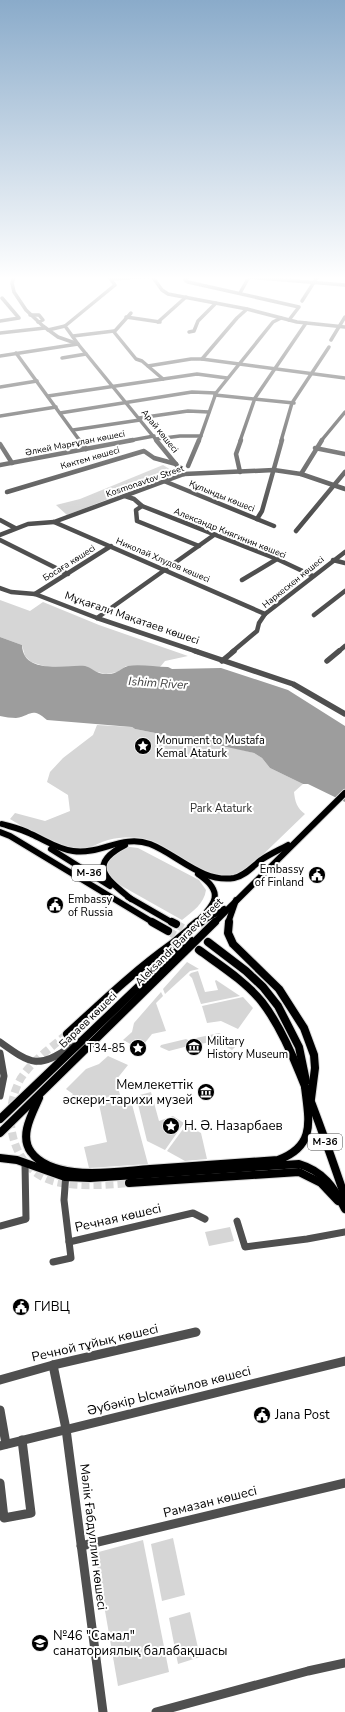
<svg xmlns="http://www.w3.org/2000/svg" width="345" height="1712" font-family="'Nunito Sans',sans-serif">
<style>
.green{fill:#d6d6d6}
.water{fill:#9d9d9d}
.lines{fill:none;stroke-linecap:round;stroke-linejoin:round}
.major-tunnel{stroke:#d9d9d9;stroke-width:8;stroke-dasharray:8 4;stroke-linecap:butt}
.major-far1-casing{stroke:#dbdbdb;stroke-width:8}
.major-casing{stroke:#dbdbdb;stroke-width:10}
.minor-far4{stroke:#4f4f4f;stroke-width:3.5}
.minor-far3{stroke:#4f4f4f;stroke-width:4.5}
.minor-far2{stroke:#4f4f4f;stroke-width:5.5}
.minor-far1{stroke:#4f4f4f;stroke-width:7}
.minor{stroke:#4f4f4f;stroke-width:9}
.major-far1{stroke:#000;stroke-width:6}
.major{stroke:#000;stroke-width:8}
.labels{text-anchor:middle;dominant-baseline:central;stroke-width:4;stroke-linejoin:round;paint-order:stroke}
.far-street-label{font-size:9px;fill:#000;stroke:#fff}
.shield{fill:#fff;stroke:#4c4c4c;stroke-width:1}
.shield-label{font-size:10px;font-weight:bold;fill:#000}
.street-label{font-size:11px;fill:#000;stroke:#fff}
.poi-label{font-size:11px;fill:#000;stroke:#fff;text-anchor:start}
.park-label{font-size:11px;fill:#2d2d2d;stroke:#fff}
.water-label{font-size:12px;font-style:italic;fill:#3e3e3e;stroke:#fff}
.near-poi-label{font-size:13px;fill:#000;stroke:#fff;text-anchor:start}
.near-street-label{font-size:13px;fill:#000;stroke:#fff}
</style>
<rect width="100%" height="100%" fill="#fff"/>
<!-- green -->
<g class="green">
<polygon points="163,465 176,473 67,515 56,505 80,499"/>
<polygon points="0,600 30,611 43,602 99,625 188,656 165,661 160,667 126,666 118,672 106,674 93,671 87,666 47,667 31,662 25,656 22,645 0,637"/>
<path d="M97 725 132 727 135 729 201 742 207 741 254 753 262 758 270 768 303 784 294 792C295 802 297 808 305 814L248 869C244 871 241 874 237 875 210 885 175 848 149 840 136 836 121 837 108 840 101 842 94 846 88 848 60 854 32 832 10 819L15 813 45 821 70 811 68 795 47 782 50 772 63 758 93 735Z"/>
<path d="M130 847 138 848 199 880 206 890C204 904 193 911 182 920L111 880 106 875 104 858 122 848Z"/>
<polygon points="187,962 199,969 190,971 165,994 163,989"/>
<polygon points="198,971 205,992 218,990 215,981 216,980 240,996 201,1004 192,978 189,975 191,973"/>
<polygon points="161,992 163,996 156,1003 166,1031 152,1034 140,1049 123,1040 132,1032 134,1023"/>
<polygon points="243,997 253,1008 238,1029 221,1021 207,1023 202,1006"/>
<polygon points="219,1033 233,1041 236,1046 232,1050 216,1041 195,1045 196,1038"/>
<polygon points="186,1039 192,1042 192,1045 169,1051 160,1047 161,1045"/>
<polygon points="108,1056 128,1065 116,1080 120,1095 78,1103 74,1102 70,1097 73,1094 66,1089 86,1069 99,1064"/>
<polygon points="151,1092 159,1121 173,1116 184,1123 165,1150 147,1141 136,1096"/>
<polygon points="130,1097 148,1164 89,1168 84,1147 107,1142 99,1104"/>
<polygon points="186,1125 201,1133 207,1159 185,1161 167,1151"/>
<polygon points="230,1227 234,1241 209,1246 205,1232"/>
<polygon points="173,1538 185,1595 162,1601 151,1544"/>
<polygon points="143,1540 169,1672 118,1686 95,1553"/>
<polygon points="190,1612 200,1657 178,1664 169,1618"/>
</g>
<!-- water -->
<path class="water" d="M0 637 22 645C23 676 68 664 85 666 92 667 96 675 108 674 118 674 122 667 128 666 140 664 155 667 168 667L172 669 221 668 288 690 345 726V802L308 784H303L270 768 262 758 254 753 209 743 207 741 201 742 135 729 132 727 47 720C31 706 31 716 16 718 11 718 5 717 0 716Z"/>
<g class="lines">
<!-- major-tunnel -->
<g class="major-tunnel">
<polyline points="176,924 203,939"/>
<polyline points="168,931 183,940"/>
<path d="M67 1034C51 1048 33 1060 21 1078 0 1115 11 1171 56 1182 80 1187 105 1185 129 1183"/>
</g>
<!-- major-far1 casing -->
<g class="major-far1-casing">
<g id="major-far1">
<path d="M2 824C12 827 22 829 31 834 45 840 57 849 73 851 101 855 122 834 150 844 178 855 202 883 234 878 245 876 253 866 261 860 270 854 279 850 288 845"/>
<polyline points="0,832 10,836 154,923"/>
<path d="M125 845C86 865 107 879 131 899"/>
<polyline points="51,849 110,886"/>
<polyline points="128,897 173,923"/>
<path d="M196 923C216 904 225 892 198 874"/>
<polyline points="199,923 224,909"/>
<polyline points="214,923 345,793"/>
<polyline points="228,923 236,900"/>
</g>
</g>
<!-- major casing -->
<g class="major-casing">
<g id="major">
<polyline points="152,922 168,931"/>
<polyline points="172,922 176,924"/>
<polyline points="229,922 228,933 233,944 279,989 304,1028 314,1055 315,1068 311,1099"/>
<polyline points="191,927 197,922"/>
<polyline points="208,942 246,971 263,987 278,1006 299,1047 306,1081"/>
<path d="M199 950C221 966 245 981 262 1002 279 1024 290 1049 300 1074 317 1115 331 1156 345 1197"/>
<path d="M67 1034C101 1003 134 971 172 944 182 936 190 928 201 922"/>
<path d="M39 1098C32 1114 19 1136 31 1152 41 1166 59 1170 74 1172 99 1175 125 1171 150 1169 193 1166 235 1163 278 1160 316 1146 309 1121 305 1087"/>
<polyline points="0,1119 157,969 190,940"/>
<polyline points="0,1133 215,922"/>
<path d="M0 1158 17 1160 65 1177 90 1178 299 1164C323 1171 334 1187 345 1209"/>
<polyline points="129,1183 299,1172 321,1183 338,1201"/>
</g>
</g>
<!-- minor-far4 -->
<g class="minor-far4">
<polyline points="15,276 12,283 14,292 26,310 43,326 58,337 78,344 157,441"/>
<polyline points="152,276 162,290 168,294 247,309 297,322 345,327"/>
<polyline points="177,276 188,276"/>
<polyline points="188,276 185,280 188,282 299,307 289,320"/>
<polyline points="111,279 155,276"/>
<polyline points="240,293 249,277 345,285"/>
<polyline points="302,301 318,276"/>
<polyline points="131,313 114,332 136,359 142,361 163,379"/>
<polyline points="30,315 39,315 43,320 38,322"/>
<polyline points="126,317 160,322"/>
<polyline points="0,321 19,318 2,298"/>
<polyline points="158,322 186,297"/>
<polyline points="48,330 65,326"/>
<polyline points="189,332 194,331 198,321 216,303"/>
<polyline points="0,333 45,328"/>
<polyline points="73,336 114,331"/>
<polyline points="331,340 345,317"/>
<polyline points="16,353 80,441"/>
<polyline points="0,356 78,344 65,326 115,285 108,276"/>
<polyline points="62,358 86,354"/>
<polyline points="202,359 237,318 247,309"/>
<polyline points="148,366 191,359 202,359 345,378"/>
<polyline points="0,387 37,381"/>
<polyline points="215,395 294,403"/>
<polyline points="48,396 197,374 227,378"/>
<polyline points="60,413 192,392 216,393"/>
<polyline points="0,416 56,407"/>
<polyline points="139,418 188,411 209,412"/>
<polyline points="73,430 140,420"/>
<polyline points="156,439 180,436 201,436"/>
<polyline points="127,441 154,436"/>
<polyline points="199,441 216,393 273,322 281,318"/>
<polyline points="240,441 255,398 306,323"/>
<polyline points="281,441 292,403 329,347"/>
<polyline points="321,441 345,412"/>
</g>
<!-- minor-far3 -->
<g class="minor-far3">
<polyline points="79,440 86,449"/>
<polyline points="156,440 184,474"/>
<polyline points="0,444 12,463"/>
<polyline points="315,448 345,454"/>
<polyline points="0,465 133,440"/>
<polyline points="188,466 199,440"/>
<polyline points="240,472 236,454 241,440"/>
<polyline points="301,474 322,440"/>
<polyline points="164,481 274,526"/>
<polyline points="7,492 144,451 154,458 176,464"/>
<polyline points="125,496 134,499 142,506 277,559 313,576"/>
<polyline points="142,506 136,510 137,521 199,546"/>
<polyline points="257,519 262,511 282,440"/>
<polyline points="0,520 15,528"/>
<polyline points="54,522 265,614"/>
<polyline points="296,531 345,472"/>
<polyline points="0,535 28,524 54,522 184,474 274,470 301,474 345,489"/>
<polyline points="0,540 68,574"/>
<polyline points="333,560 345,563"/>
<polyline points="242,580 277,559"/>
<polyline points="0,588 11,592 35,594 97,618 198,652"/>
<polyline points="35,594 111,546"/>
<polyline points="314,615 345,591"/>
<polyline points="97,618 214,535"/>
<polyline points="232,652 257,631 259,623 265,614 345,552"/>
<polyline points="338,652 345,646"/>
</g>
<!-- minor-far2 -->
<g class="minor-far2">
<polyline points="195,651 293,684 345,714"/>
<polyline points="222,661 234,651"/>
<polyline points="327,661 339,651"/>
</g>
<!-- minor-far1 -->
<g class="minor-far1">
<path d="M0 1042C32 1065 38 1069 72 1046"/>
<polyline points="0,1053 4,1076 0,1096"/>
<polyline points="237,1221 245,1247 307,1239 345,1232"/>
<polyline points="0,1226 26,1219 25,1164"/>
<polyline points="69,1242 193,1213 205,1219"/>
<polyline points="53,1262 71,1258 64,1200 66,1173"/>
</g>
<!-- minor -->
<g class="minor">
<polyline points="53,1365 66,1429 103,1712"/>
<polyline points="0,1380 53,1365 196,1332"/>
<polyline points="0,1410 6,1444"/>
<polyline points="0,1446 345,1361"/>
<polyline points="0,1483 4,1518 31,1513 22,1440"/>
<polyline points="81,1546 345,1483"/>
<polyline points="156,1712 308,1671 345,1663"/>
</g>
<!-- major-far1 -->
<use href="#major-far1" class="major-far1"/>
<!-- major -->
<use href="#major" class="major"/>
</g>
<!-- sky -->
<linearGradient id="sky" x2="0" y2="1"><stop stop-color="#8aabca"/><stop offset="0.54" stop-color="#fff"/><stop offset="1" stop-color="#fff" stop-opacity="0"/></linearGradient>
<rect width="345" height="515" fill="url(#sky)"/>
<!-- icons -->
<defs>
<g id="sight-disc" transform="scale(0.9)"><circle r="9.5" fill="#000" stroke="#fff"/><path d="M0-6L1.8-2.2L6-1.7L2.9 1.2L3.7 5.4L0 3.3L-3.7 5.4L-2.9 1.2L-6-1.7L-1.8-2.2Z" fill="#fff"/></g>
<g id="civic-disc" transform="scale(0.9)"><circle r="9.5" fill="#000" stroke="#fff"/><path d="M-.6-6.5H3V-4.5H.6V-3L4-1V1h2V6H-6V1h2V-1L-.6-3ZM-1.2 2.5V6h2.4V2.5Z" fill="#fff"/></g>
<g id="museum-disc" transform="scale(0.9)"><circle r="9.5" fill="#000" stroke="#fff"/><path d="M0-6L6-3V-2H-6V-3ZM-5-1h2V3h-2ZM-1-1h2V3h-2ZM3-1h2V3H3ZM-6 4H6V6H-6Z" fill="#fff"/></g>
<g id="school-disc" transform="scale(0.9)"><circle r="9.5" fill="#000" stroke="#fff"/><path d="M0-5L7-2L0 1L-7-2ZM-4 1L0 2.5L4 1V4Q0 6-4 4Z" fill="#fff"/></g>
</defs>
<g fill-rule="evenodd">
<use href="#sight-disc" x="143" y="746"/>
<use href="#civic-disc" x="317" y="875"/>
<use href="#civic-disc" x="55" y="905"/>
<use href="#museum-disc" x="194" y="1047"/>
<use href="#sight-disc" x="138" y="1048"/>
<use href="#museum-disc" x="206" y="1092"/>
<use href="#sight-disc" x="171" y="1126"/>
<use href="#civic-disc" x="21" y="1307"/>
<use href="#civic-disc" x="262" y="1415"/>
<use href="#school-disc" x="40" y="1643"/>
</g>
<g class="labels">
<!-- far-street labels -->
<g class="far-street-label">
<text transform="translate(160 431) rotate(51)">Арай көшесі</text>
<text transform="translate(75 443) rotate(-11)">Әлкей Марғұлан көшесі</text>
<text transform="translate(90 458) rotate(-16)">Көктем көшесі</text>
<text transform="translate(145 481) rotate(-19)">Kosmonavtov Street</text>
<text transform="translate(222 496) rotate(22)">Құлынды көшесі</text>
<text transform="translate(230 533) rotate(22)">Александр Княгинин көшесі</text>
<text transform="translate(163 560) rotate(23)">Николай Хлудов көшесі</text>
<text transform="translate(69 563) rotate(-32)">Босаға көшесі</text>
<text transform="translate(293 582) rotate(-39)">Наркескен көшесі</text>
</g>
<!-- shield labels -->
<g class="shield">
<rect x="72" y="865" width="34" height="16" rx="3"/>
<rect x="308" y="1134" width="34" height="16" rx="3"/>
</g>
<g class="shield-label">
<text x="89" y="873">M-36</text>
<text x="325" y="1142">M-36</text>
</g>
<!-- street labels -->
<g class="street-label">
<text transform="translate(132 618) rotate(19)">Мұқағали Мақатаев көшесі</text>
<text transform="translate(179 942) rotate(-45)">Aleksandr Baraev street</text>
<text transform="translate(88 1020) rotate(-44)">Бараев көшесі</text>
</g>
<!-- poi labels -->
<g class="poi-label">
<text x="156" y="740">Monument to Mustafa<tspan x="156" dy="13">Kemal Ataturk</tspan></text>
<text x="304" y="869" text-anchor="end">Embassy<tspan x="304" dy="13">of Finland</tspan></text>
<text x="68" y="899">Embassy<tspan x="68" dy="13">of Russia</tspan></text>
<text x="207" y="1041">Military<tspan x="207" dy="13">History Museum</tspan></text>
<text x="125" y="1048" text-anchor="end">Т34-85</text>
</g>
<!-- park labels -->
<g class="park-label">
<text x="221" y="808">Park Ataturk</text>
</g>
<!-- water labels -->
<g class="water-label">
<text transform="translate(158 683) rotate(4)">Ishim River</text>
</g>
<!-- near-poi labels -->
<g class="near-poi-label">
<text x="193" y="1085" text-anchor="end">Мемлекеттік<tspan x="193" dy="15">әскери-тарихи музей</tspan></text>
<text x="184" y="1126">Н. Ә. Назарбаев</text>
<text x="34" y="1307">ГИВЦ</text>
<text x="275" y="1415">Jana Post</text>
<text x="53" y="1636">№46 "Самал"<tspan x="53" dy="15">санаториялық балабақшасы</tspan></text>
</g>
<!-- near-street labels -->
<g class="near-street-label">
<text transform="translate(118 1218) rotate(-13)">Речная көшесі</text>
<text transform="translate(95 1343) rotate(-13)">Речной тұйық көшесі</text>
<text transform="translate(169 1391) rotate(-14)">Әубәкір Ысмайылов көшесі</text>
<text transform="translate(210 1502) rotate(-14)">Рамазан көшесі</text>
<text transform="translate(93 1537) rotate(83)">Мәлік Ғабдуллин көшесі</text>
</g>
</g>
</svg>
